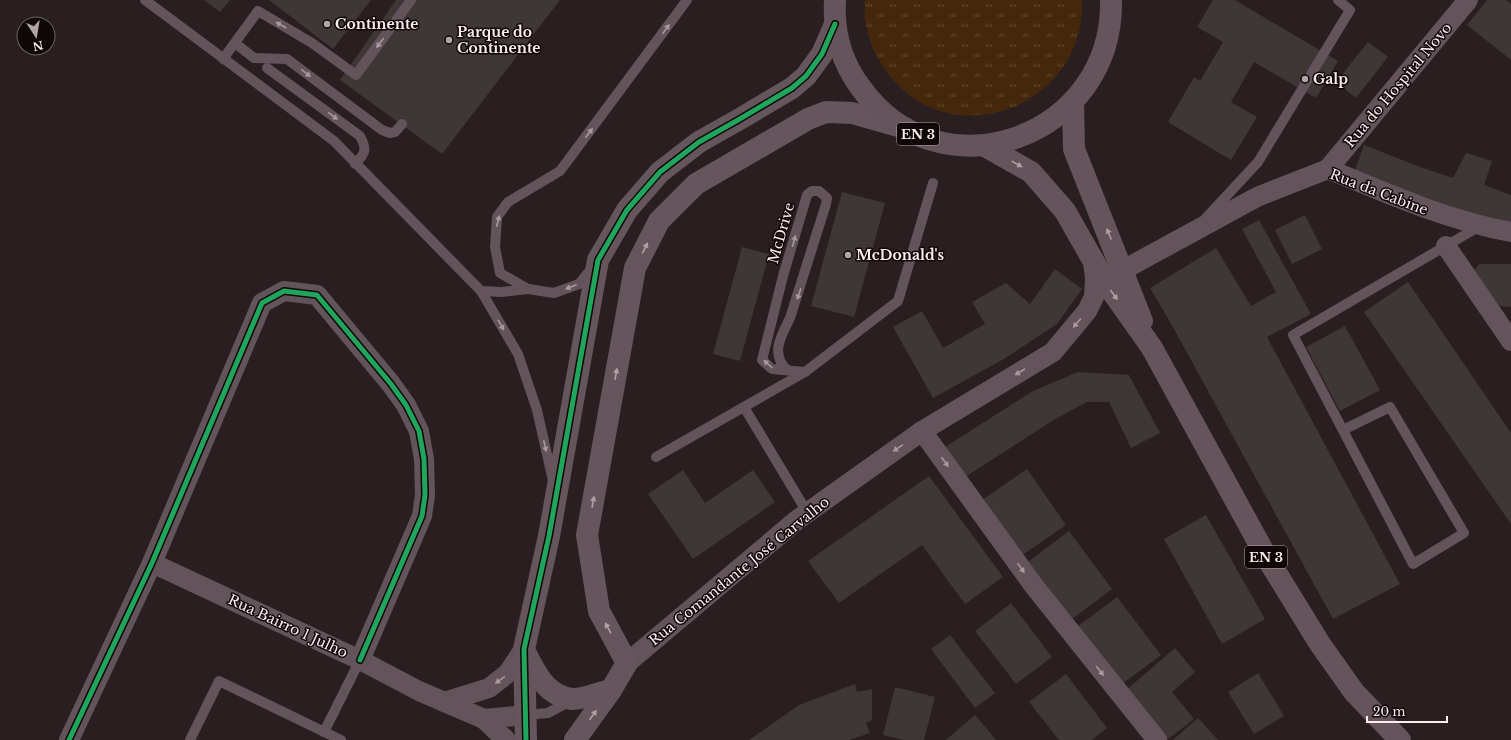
<svg xmlns="http://www.w3.org/2000/svg" width="1511" height="740" font-family="'Libre Baskerville',serif">
<style>
.grass{fill:url(#grass-tufts)}
.building{fill:#3f3636}
.lines{fill:none;stroke-linecap:round;stroke-linejoin:round}
.lane{stroke:#63545c;stroke-width:10}
.street{stroke:#63545c;stroke-width:20}
.secondary{stroke:#65555d;stroke-width:22}
.primary{stroke:#65545c;stroke-width:22}
.cycleway-casing{stroke:#0f0708;stroke-width:8}
.cycleway{stroke:#20a55d;stroke-width:5}
.oneway{fill:#a7999e}
.oneway2{fill:#b0a0a6}
.oneway3{fill:#b0a1a6}
.poi-dot{fill:#b2a5a7;stroke:#0f0708;stroke-width:1.5}
.labels{text-anchor:middle;dominant-baseline:central;stroke-width:3;stroke-linejoin:round;paint-order:stroke}
.shield{fill:#0f0708;stroke:#b4a8aa;stroke-width:1}
.shield-label{font-size:13px;font-weight:bold;fill:#fbedef}
.poi-label{font-size:14px;font-weight:bold;fill:#fbedef;stroke:#0f0708;text-anchor:start}
.street-label{font-size:14px;fill:#fbedef;stroke:#0f0708}
</style>
<defs>
<pattern id="grass-tufts" width="24" height="20" patternUnits="userSpaceOnUse"><rect width="24" height="20" fill="#45280b"/><path d="M3 7l-1-3M5 7V3M7 7l1-3M15 17l-1-3M17 17v-4M19 17l1-3" fill="none" stroke="#61482f"/></pattern>
</defs>
<rect width="100%" height="100%" fill="#291e20"/>
<!-- grass -->
<path class="grass" d="M865 0H1082C1086 107 950 159 886 71 871 50 863 26 865 0Z"/>
<!-- building -->
<g class="building">
<polygon points="204,0 230,0 220,12"/>
<polygon points="269,0 371,0 333,49"/>
<polygon points="396,0 560,0 442,154 340,80"/>
<polygon points="1213,0 1235,0 1338,61 1316,98 1254,62 1231,102 1257,117 1231,160 1168,122 1194,77 1200,81 1223,42 1197,27"/>
<polygon points="1487,0 1506,0 1511,4 1511,60 1467,25"/>
<polygon points="1368,42 1388,57 1356,98 1336,82"/>
<polygon points="1364,145 1423,168 1453,178 1466,153 1492,161 1484,185 1511,195 1511,227 1354,173"/>
<polygon points="842,192 885,203 854,317 811,306"/>
<polygon points="1305,215 1322,249 1292,264 1275,230"/>
<polygon points="1259,220 1311,314 1267,337 1400,584 1333,619 1174,329 1150,288 1216,248 1251,306 1276,292 1242,229"/>
<polygon points="742,247 769,254 740,361 713,354"/>
<polygon points="1479,264 1511,264 1511,307 1490,305 1472,274"/>
<polygon points="1055,269 1082,289 1057,324 1004,359 933,398 893,327 922,311 943,348 985,324 972,302 1006,283 1030,304"/>
<polygon points="1408,282 1511,433 1511,524 1364,312"/>
<polygon points="1345,326 1380,390 1340,411 1306,347"/>
<polygon points="1078,372 1129,375 1160,433 1131,448 1109,402 1087,402 1052,421 962,479 942,449 1033,391"/>
<polygon points="1027,469 1066,525 1021,556 982,500"/>
<polygon points="683,470 705,503 753,470 775,502 693,559 648,494"/>
<polygon points="929,476 1003,577 965,604 922,545 839,603 808,561"/>
<polygon points="1206,515 1265,619 1222,644 1164,539"/>
<polygon points="1069,531 1112,589 1068,622 1025,564"/>
<polygon points="1117,597 1161,655 1118,687 1074,629"/>
<polygon points="1011,603 1052,657 1016,684 975,631"/>
<polygon points="950,635 995,693 975,708 931,649"/>
<polygon points="1175,648 1195,672 1172,692 1194,719 1167,740 1125,691"/>
<polygon points="1258,673 1284,716 1254,734 1228,692"/>
<polygon points="1066,674 1107,728 1092,740 1059,740 1029,702"/>
<polygon points="855,684 857,692 872,689 872,720 866,723 870,733 849,740 749,740 799,705"/>
<polygon points="895,687 935,697 924,740 904,740 883,735"/>
<polygon points="975,715 996,740 946,740"/>
<polygon points="1198,718 1218,740 1173,740"/>
</g>
<g class="lines">
<!-- lane -->
<g class="lane">
<polyline points="145,0 334,141 481,291 518,354 537,410 553,481"/>
<polyline points="235,43 254,58 287,59 382,130 390,133 395,132 402,124"/>
<polyline points="223,59 258,11 312,43 356,75 411,0"/>
<path d="M267 68 360 136C367 149 366 153 355 164"/>
<polyline points="1206,218 1258,162 1350,10 1338,0"/>
<polyline points="592,268 579,284 554,293 528,289 500,273 495,247 497,217 508,202 560,171 687,0"/>
<polyline points="481,291 502,292 528,289"/>
<path d="M787 370C770 354 781 336 790 318L826 204 827 198 819 191H812L807 195 783 276 762 360 772 369 805 372"/>
<polyline points="744,407 807,512"/>
<polyline points="1343,430 1390,407 1464,533 1413,564 1293,335 1480,226"/>
<polyline points="656,457 805,372 898,301 933,183"/>
<polyline points="526,715 548,713 570,701"/>
<polyline points="324,732 360,660"/>
<polyline points="190,740 219,681 341,740"/>
</g>
<!-- street -->
<g class="street">
<polyline points="1328,169 1468,0"/>
<polyline points="1446,246 1511,341"/>
<path d="M1123 270 1257 197 1328 169C1388 194 1447 220 1511 232"/>
<polyline points="922,431 1034,586 1157,740"/>
<polyline points="152,563 360,660 419,691 484,719 526,715"/>
<polyline points="627,663 797,520 922,431 1053,352 1087,311 1094,297 1095,278 1093,262"/>
<polyline points="444,702 489,688 508,673 524,649"/>
<polyline points="484,719 506,740"/>
<polyline points="69,740 152,563 262,303 284,291 317,295 391,384 406,405 419,431 424,459 425,495 422,516 360,660"/>
</g>
<!-- secondary -->
<g class="secondary">
<path d="M526 654C536 674 547 696 572 699 581 700 602 692 611 690"/>
<polyline points="526,740 524,649 549,536 598,260 627,210 660,172 699,142 738,120 792,88 806,76 822,54 835,24"/>
<polyline points="575,740 611,690 627,663 599,611 587,535 635,268 659,221 696,184 808,119 826,112 852,113 905,128"/>
</g>
<!-- primary -->
<g class="primary">
<path d="M835 0C833 32 842 63 861 88 941 200 1114 137 1111 0"/>
<polyline points="1073,102 1074,149 1142,321"/>
<polyline points="983,145 1031,172 1065,211 1106,283 1152,348 1267,558 1320,644 1354,692 1400,740"/>
</g>
<!-- cycleway casing -->
<g class="cycleway-casing">
<g id="cycleway">
<polyline points="69,740 152,563 262,303 284,291 317,295 391,384 406,405 419,431 424,459 425,495 422,516 360,660"/>
<polyline points="526,740 524,649 549,536 598,260 627,210 660,172 699,142 738,120 792,88 806,76 822,54 835,24"/>
</g>
</g>
<!-- cycleway -->
<use href="#cycleway" class="cycleway"/>
</g>
<!-- one-way arrows -->
<defs><path id="oneway-solid" d="M-6-.8H1V-3.2L6.5 0L1 3.2V.8H-6Z"/></defs>
<g class="oneway">
<use href="#oneway-solid" transform="translate(281 25) rotate(-150)"/>
<use href="#oneway-solid" transform="translate(666 29) rotate(-54)"/>
<use href="#oneway-solid" transform="translate(380 43) rotate(127)"/>
<use href="#oneway-solid" transform="translate(306 73) rotate(37)"/>
<use href="#oneway-solid" transform="translate(333 116) rotate(36)"/>
<use href="#oneway-solid" transform="translate(589 133) rotate(-53)"/>
<use href="#oneway-solid" transform="translate(498 221) rotate(-77)"/>
<use href="#oneway-solid" transform="translate(794 241) rotate(-74)"/>
<use href="#oneway-solid" transform="translate(571 287) rotate(159)"/>
<use href="#oneway-solid" transform="translate(799 294) rotate(108)"/>
<use href="#oneway-solid" transform="translate(1077 323) rotate(130)"/>
<use href="#oneway-solid" transform="translate(501 325) rotate(60)"/>
<use href="#oneway-solid" transform="translate(768 364) rotate(-138)"/>
<use href="#oneway-solid" transform="translate(1020 372) rotate(149)"/>
<use href="#oneway-solid" transform="translate(545 446) rotate(77)"/>
<use href="#oneway-solid" transform="translate(898 448) rotate(145)"/>
<use href="#oneway-solid" transform="translate(945 462) rotate(54)"/>
<use href="#oneway-solid" transform="translate(1021 568) rotate(55)"/>
<use href="#oneway-solid" transform="translate(1100 671) rotate(52)"/>
<use href="#oneway-solid" transform="translate(500 680) rotate(144)"/>
</g>
<g class="oneway2">
<use href="#oneway-solid" transform="translate(1017 164) rotate(29)"/>
<use href="#oneway-solid" transform="translate(1109 234) rotate(-112)"/>
<use href="#oneway-solid" transform="translate(1114 295) rotate(55)"/>
</g>
<g class="oneway3">
<use href="#oneway-solid" transform="translate(645 248) rotate(-63)"/>
<use href="#oneway-solid" transform="translate(616 374) rotate(-80)"/>
<use href="#oneway-solid" transform="translate(593 502) rotate(-80)"/>
<use href="#oneway-solid" transform="translate(608 628) rotate(-119)"/>
<use href="#oneway-solid" transform="translate(593 715) rotate(-54)"/>
</g>
<!-- markers -->
<g class="poi-dot">
<circle cx="327" cy="24" r="4"/>
<circle cx="449" cy="40" r="4"/>
<circle cx="1305" cy="79" r="4"/>
<circle cx="848" cy="255" r="4"/>
</g>
<g class="labels">
<!-- shield labels -->
<g class="shield">
<rect x="897" y="123" width="42" height="22" rx="3"/>
<rect x="1245" y="546" width="42" height="22" rx="3"/>
</g>
<g class="shield-label">
<text x="918" y="134">EN 3</text>
<text x="1266" y="557">EN 3</text>
</g>
<!-- poi labels -->
<g class="poi-label">
<text x="335" y="24">Continente</text>
<text x="457" y="32">Parque do<tspan x="457" dy="16">Continente</tspan></text>
<text x="1313" y="79">Galp</text>
<text x="856" y="255">McDonald's</text>
</g>
<!-- street labels -->
<g class="street-label">
<text transform="translate(1398 85) rotate(-50)">Rua do Hospital Novo</text>
<text transform="translate(1379 192) rotate(21)">Rua da Cabine</text>
<text transform="translate(781 233) rotate(-74)">McDrive</text>
<text transform="translate(739 571) rotate(-39)">Rua Comandante José Carvalho</text>
<text transform="translate(288 626) rotate(25)">Rua Bairro 1 Julho</text>
</g>
</g>
<!-- north arrow -->
<g transform="translate(36 36) rotate(168)"><circle r="19" fill="#0f0708" stroke="#6d6364"/>
<path d="M0-3L7 15L0 10L-7 15Z" fill="#b2a5a7"/>
<text y="-6" font-size="11" font-weight="bold" text-anchor="middle" fill="#fbedef">N</text>
</g>
<!-- scale -->
<path d="M1367 716v6h80v-6" fill="none" stroke="#fbedef" stroke-width="2"/>
<text x="1373" y="716" font-size="12" fill="#fbedef" stroke="#0f0708" stroke-width="3" paint-order="stroke">20 m</text>
</svg>
